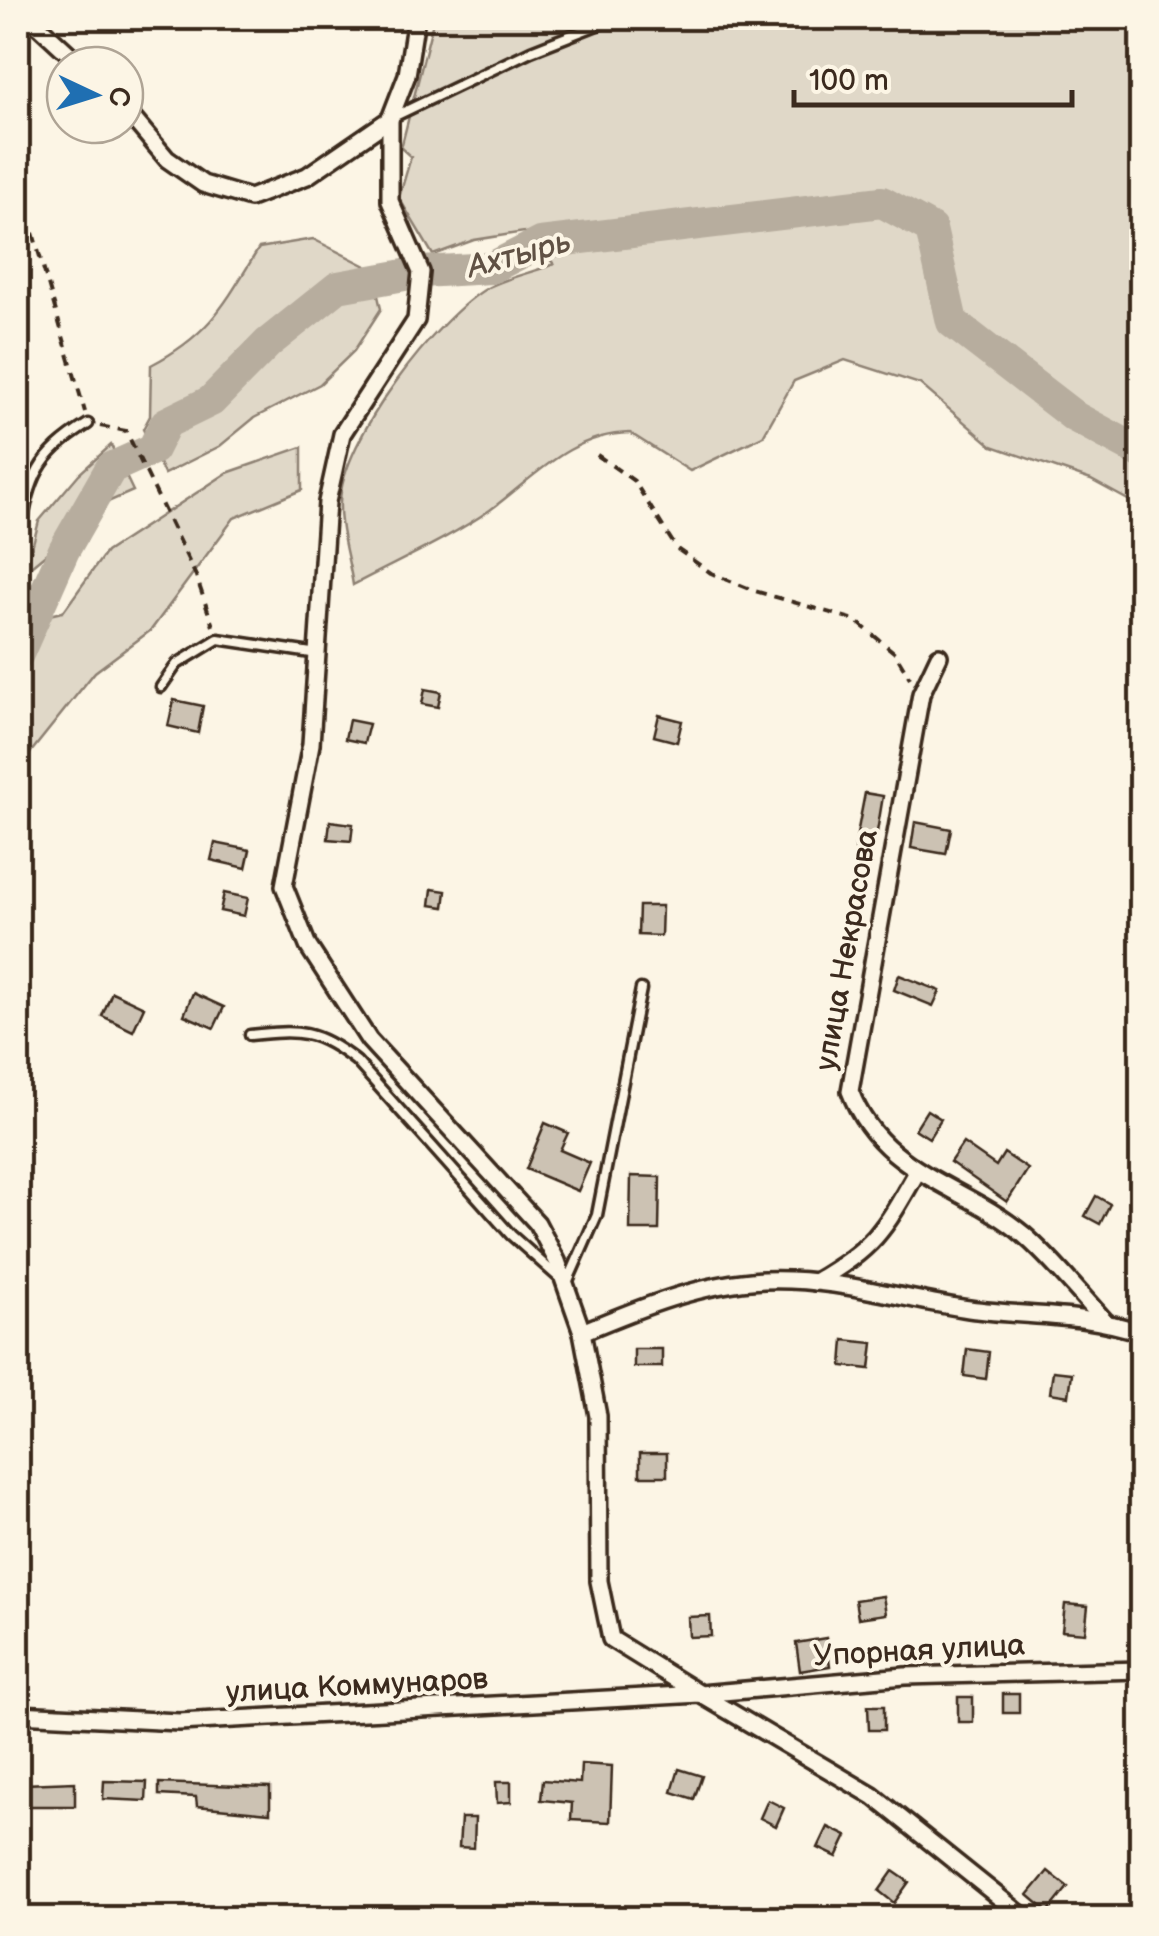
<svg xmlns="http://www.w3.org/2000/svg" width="1159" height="1936" font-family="'Balsamiq Sans',sans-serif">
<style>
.green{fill:#e0d8c8;stroke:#8e8173;stroke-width:2.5}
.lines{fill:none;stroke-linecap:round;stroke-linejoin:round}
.river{stroke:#b7ad9e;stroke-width:32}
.building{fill:#ccc2b3;stroke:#3b2a1e;stroke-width:2.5}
.service-casing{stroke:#3b2a1e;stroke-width:15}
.minor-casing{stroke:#3b2a1e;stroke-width:22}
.path{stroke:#3b2a1e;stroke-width:4;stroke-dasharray:10 8;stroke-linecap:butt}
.service{stroke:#fcf5e5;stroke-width:8}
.minor{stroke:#fcf5e5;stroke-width:15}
.labels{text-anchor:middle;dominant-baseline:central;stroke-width:8;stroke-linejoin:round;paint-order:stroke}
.street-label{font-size:30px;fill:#3b2a1e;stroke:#fcf5e5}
.water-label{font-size:32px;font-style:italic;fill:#605144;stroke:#fcf5e5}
</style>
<rect width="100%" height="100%" fill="#fcf5e5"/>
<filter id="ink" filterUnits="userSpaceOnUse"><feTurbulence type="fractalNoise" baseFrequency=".01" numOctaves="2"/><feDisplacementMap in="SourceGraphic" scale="20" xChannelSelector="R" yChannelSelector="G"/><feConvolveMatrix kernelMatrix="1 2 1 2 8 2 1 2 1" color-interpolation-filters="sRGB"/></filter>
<g filter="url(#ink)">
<!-- green -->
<g class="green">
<path d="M434 18H1141V507L1091 480 992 446 920 384 845 360 794 381 763 436 690 471 630 433C570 434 535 477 490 510 448 539 398 561 353 585 349 559 339 529 340 502 341 441 437 316 489 287 509 277 534 272 554 264L524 232 474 240 433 255 399 198 411 157 401 148Z"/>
<path d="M313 239 372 269 381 309 354 351 320 384 254 418 220 446 164 474 143 429 150 416 151 365C211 334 225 303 259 248Z"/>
<polygon points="111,445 133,491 110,501 26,570 39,521 79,474"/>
<polygon points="302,447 302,490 234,518 151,630 95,672 31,752 18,776 18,622 63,612 106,552 227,473"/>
</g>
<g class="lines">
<!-- river -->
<polyline class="river" points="18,654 64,550 111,468 153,449 166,423 211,401 268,343 338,287 421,272 491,268 540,243 882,202 931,229 952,322 1075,417 1142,453"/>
</g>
<!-- building -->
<g class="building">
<polygon points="425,689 441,692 438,707 422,704"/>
<polygon points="174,700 203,706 198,733 168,726"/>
<polygon points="659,715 682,721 677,742 654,736"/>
<polygon points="349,720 369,724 364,743 345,739"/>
<polygon points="865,793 883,796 876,838 870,837 872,864 857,865 855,845"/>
<polygon points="330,821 353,824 351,841 328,839"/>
<polygon points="915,822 951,829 946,854 911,848"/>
<polygon points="215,843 250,850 246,868 211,860"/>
<polygon points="432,889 446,891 444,907 430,905"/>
<polygon points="224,893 248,898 244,916 220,911"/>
<polygon points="639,906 662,906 661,936 638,935"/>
<polygon points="899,975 940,991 933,1006 894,990"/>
<polygon points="112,992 144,1007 133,1031 102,1016"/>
<polygon points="193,993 224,1007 214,1028 184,1015"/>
<polygon points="927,1110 941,1119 929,1138 915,1129"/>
<polygon points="545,1123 568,1133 560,1150 590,1163 578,1191 526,1169"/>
<polygon points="963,1143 996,1166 1004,1153 1028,1169 1007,1202 950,1162"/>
<polygon points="631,1176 660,1177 659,1230 630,1230"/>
<polygon points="1096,1196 1110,1204 1100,1224 1085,1216"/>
<polygon points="844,1340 873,1343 870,1369 842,1366"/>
<rect x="634" y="1349" width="28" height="18"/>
<polygon points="967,1349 989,1352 986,1379 964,1376"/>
<polygon points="1053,1371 1072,1373 1069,1396 1050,1393"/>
<rect x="640" y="1453" width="27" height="23"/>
<polygon points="883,1596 886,1614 858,1618 855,1600"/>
<polygon points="1065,1604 1088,1606 1085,1633 1062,1631"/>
<polygon points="710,1616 711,1636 689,1637 688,1617"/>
<polygon points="826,1638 830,1666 800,1671 796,1643"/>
<rect x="1003" y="1694" width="16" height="19"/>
<rect x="958" y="1697" width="15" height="25"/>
<polygon points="868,1706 884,1706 884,1730 869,1730"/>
<polygon points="581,1764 612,1766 610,1822 571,1820 572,1803 541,1800 543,1780 580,1783"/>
<polygon points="679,1769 702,1776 694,1799 672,1792"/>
<polygon points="104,1781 147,1782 146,1801 103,1799"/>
<polygon points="75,1782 75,1806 23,1806 24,1784"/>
<polygon points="496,1782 511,1782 511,1802 497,1803"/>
<polygon points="159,1783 270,1787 270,1813 197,1806 196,1797 159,1795"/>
<polygon points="768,1800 784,1808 776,1826 760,1818"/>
<polygon points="461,1818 475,1818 474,1848 459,1847"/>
<polygon points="828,1827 847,1836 837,1857 818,1848"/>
<polygon points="893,1871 909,1882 894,1903 879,1891"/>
<polygon points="1048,1871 1068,1887 1048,1912 1028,1895"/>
</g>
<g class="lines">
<!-- service casing -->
<g class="service-casing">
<g id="service">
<polyline points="391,118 531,51 615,18"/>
<path d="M18 543C31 480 32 459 88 424"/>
<polyline points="161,687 177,664 218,639 318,654"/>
<path d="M250 1035C299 1030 316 1029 356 1061L511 1235 557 1276"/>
<polyline points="567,1283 597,1215 641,989"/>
</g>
</g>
<!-- minor casing -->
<g class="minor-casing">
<g id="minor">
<polyline points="30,18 81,65"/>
<polyline points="125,109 167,159 203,184 250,198 307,176 390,119 407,75 416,18"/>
<polyline points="390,119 390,201 421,272 416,320 342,434 327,502 311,744 284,886 308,946 369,1040 537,1223 557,1261 582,1332 598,1416 599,1581 611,1639 700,1694 905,1676 1142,1670"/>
<path d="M939 656 921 694 850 1091C881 1174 964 1184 1024 1235 1053 1260 1078 1292 1104 1320"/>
<path d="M815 1282C875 1247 883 1232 917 1172"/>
<path d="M582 1332C639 1308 701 1283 764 1280 833 1277 901 1299 969 1309 1028 1317 1085 1313 1142 1333"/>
<polyline points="18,1714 179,1722 700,1694 873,1796 1025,1918"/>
</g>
</g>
<!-- path -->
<g class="path">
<polyline points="18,181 85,412"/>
<polyline points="100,426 126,431 196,576 213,626"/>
<polyline points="597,455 634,481 677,549 711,573 755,591 855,620 895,653 910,678"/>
</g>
<!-- service -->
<use href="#service" class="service"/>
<!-- minor -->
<use href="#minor" class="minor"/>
</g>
</g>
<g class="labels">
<!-- street labels -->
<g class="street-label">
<text transform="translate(847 950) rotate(-80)">улица Некрасова</text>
<text transform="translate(919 1651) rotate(-3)">Упорная улица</text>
<text transform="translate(357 1686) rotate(-3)">улица Коммунаров</text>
</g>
<!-- water labels -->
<g class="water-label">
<text transform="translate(519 255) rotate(-15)">Ахтырь</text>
</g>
</g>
<!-- margin -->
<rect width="1159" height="1936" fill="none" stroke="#fcf5e5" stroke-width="60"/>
<rect x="30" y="30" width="1099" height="1876" fill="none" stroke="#3b2a1e" stroke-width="4" filter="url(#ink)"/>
<!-- north arrow -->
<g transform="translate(95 95) rotate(94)"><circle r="48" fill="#fcf5e5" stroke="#afa495" stroke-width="2.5"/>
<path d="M0-8L18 38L0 25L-18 38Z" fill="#1f6fb2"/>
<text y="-15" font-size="28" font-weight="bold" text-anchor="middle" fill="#3b2a1e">С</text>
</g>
<!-- scale -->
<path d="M794 90v15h278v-15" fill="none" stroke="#3b2a1e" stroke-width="5"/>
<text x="809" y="90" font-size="30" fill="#3b2a1e" stroke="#fcf5e5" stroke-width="8" paint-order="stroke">100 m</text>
</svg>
